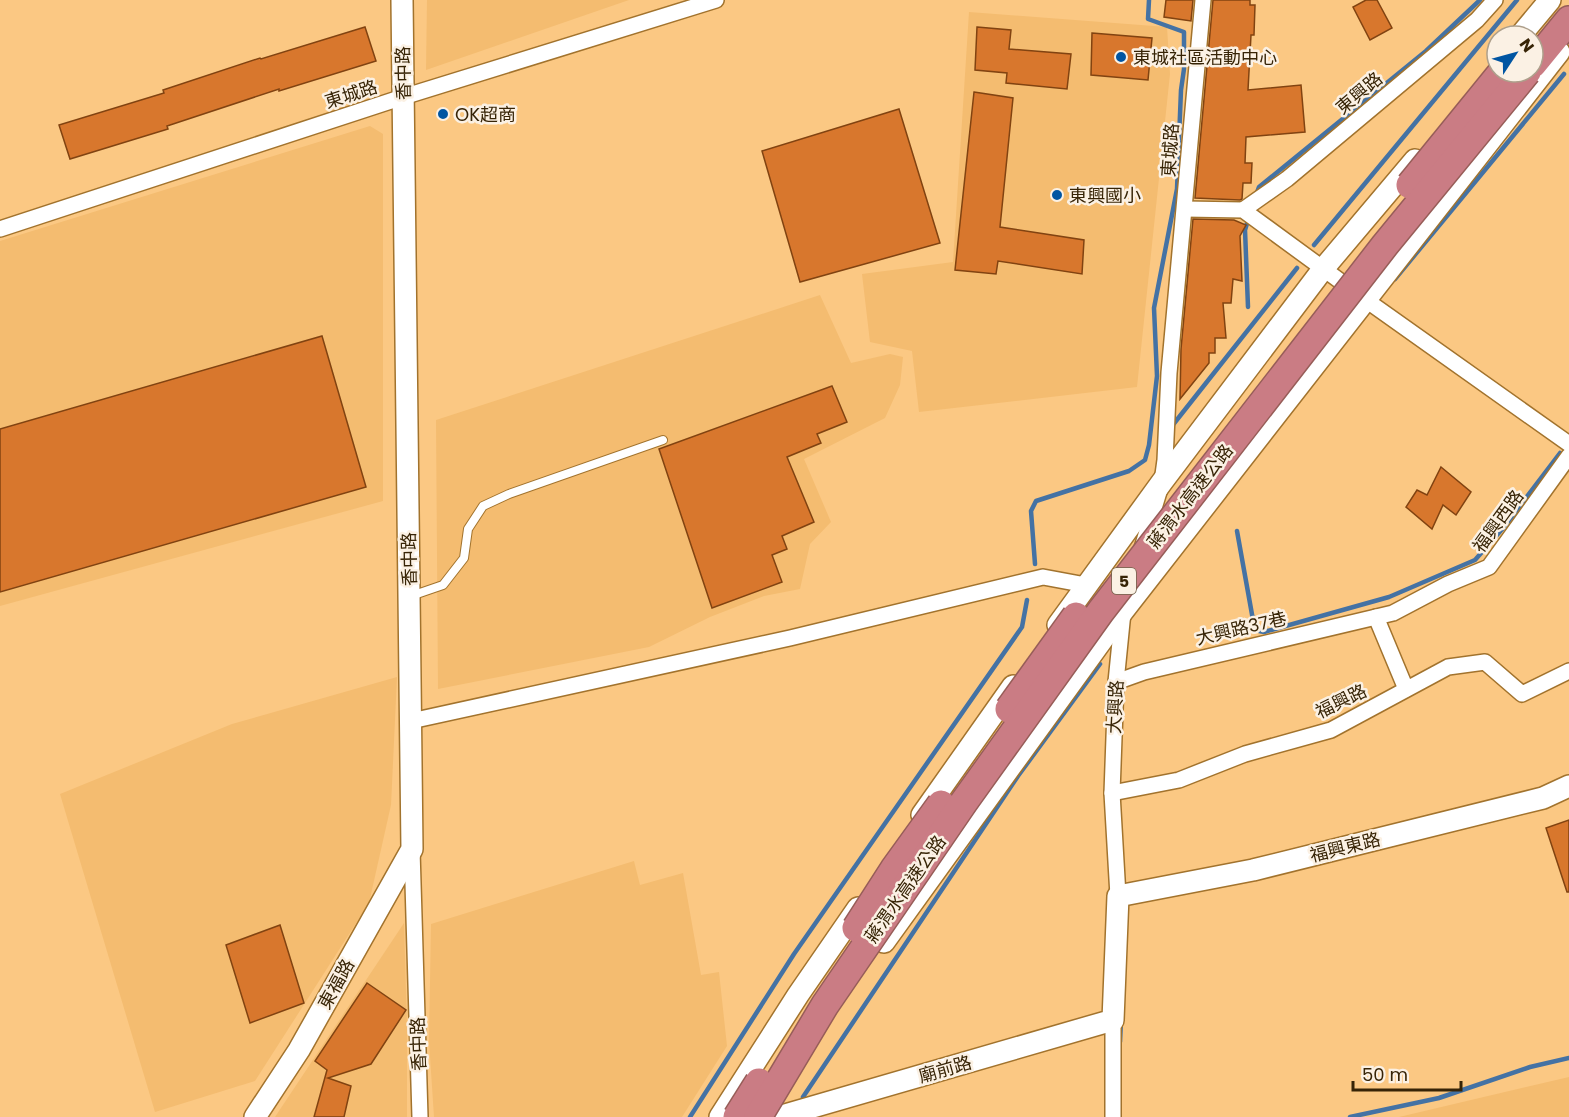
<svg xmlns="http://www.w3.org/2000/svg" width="1569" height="1117" font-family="Poppins,'Noto Sans TC',sans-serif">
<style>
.built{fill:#f4bc70}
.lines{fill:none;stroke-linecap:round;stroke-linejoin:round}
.stream{stroke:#4472a4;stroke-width:4.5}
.building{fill:#d8772d;stroke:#814311;stroke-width:1.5}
.lane-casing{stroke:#a2732d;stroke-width:10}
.street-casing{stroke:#a2732d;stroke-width:18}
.secondary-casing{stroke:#a2732d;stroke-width:24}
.highway-casing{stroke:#975d58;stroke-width:30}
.lane{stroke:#fff;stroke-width:8}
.street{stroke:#fff;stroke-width:15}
.secondary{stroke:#fff;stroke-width:21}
.highway{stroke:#ca7c84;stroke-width:27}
.highway-bridge-casing{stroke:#975d58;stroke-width:30;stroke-linecap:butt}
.highway-bridge{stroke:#ca7c84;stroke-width:27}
.poi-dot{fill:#0055a2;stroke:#fbf1e4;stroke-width:2}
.labels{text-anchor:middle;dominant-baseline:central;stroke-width:5;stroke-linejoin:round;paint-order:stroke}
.shield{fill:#fbf1e4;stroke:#726249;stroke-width:1.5}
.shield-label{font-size:16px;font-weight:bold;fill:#372406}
.poi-label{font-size:18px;fill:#372406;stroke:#fbf1e4;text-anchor:start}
.street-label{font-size:18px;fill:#372406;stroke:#fbf1e4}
</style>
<rect width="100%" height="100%" fill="#fbc883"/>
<!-- built -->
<g class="built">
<polygon points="427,0 629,0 426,70"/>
<polygon points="969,12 1167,27 1170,74 1137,387 919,412 912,351 870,342 862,274 953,262"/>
<polygon points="370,126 383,134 383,501 0,606 0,241"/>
<polygon points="820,295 851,363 890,354 903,357 900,385 885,418 804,459 831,522 810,544 800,589 764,596 710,617 649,647 438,689 436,420"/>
<polygon points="397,677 391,805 369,903 255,1081 155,1112 60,794 232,724"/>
<polygon points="634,861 640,885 683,873 701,975 719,972 727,1046 682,1117 434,1117 429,1041 431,924"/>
<polygon points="404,923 407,1026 407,1117 275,1117"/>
<polygon points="1569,1077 1569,1117 1399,1117"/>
</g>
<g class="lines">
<!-- stream -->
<g class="stream">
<polyline points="1256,195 1259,187 1426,51 1480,0"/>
<polyline points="1314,245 1517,0"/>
<polyline points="1395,279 1564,74"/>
<polyline points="1248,307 1245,230 1249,217"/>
<polyline points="1172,426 1297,268"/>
<polyline points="1237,531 1253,620 1259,631 1264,632 1389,597 1475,560 1504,527 1560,453"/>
<polyline points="1035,564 1031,511 1036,501 1129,471 1145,460 1149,445 1157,376 1154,308 1177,189 1181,90 1184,69 1184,32 1148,19 1149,0"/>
<polyline points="1120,1042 1121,1021"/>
<polyline points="803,1097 1018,776 1100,664"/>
<polyline points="690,1117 794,954 1022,627 1027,600"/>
<polyline points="1350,1117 1439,1098 1530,1067 1569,1058"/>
</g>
</g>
<!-- building -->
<g class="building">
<polygon points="1166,0 1193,0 1191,21 1164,17"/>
<polygon points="1213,0 1250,0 1250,5 1255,5 1254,35 1251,35 1248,90 1301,85 1305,132 1246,137 1245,163 1252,163 1251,183 1243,183 1242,199 1240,200 1195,198"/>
<polygon points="1366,0 1377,0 1392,28 1370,40 1353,7"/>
<polygon points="365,27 376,61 279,91 279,89 167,126 168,129 70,159 59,125 164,93 163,90 260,58 261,59"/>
<polygon points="977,27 1011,30 1009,49 1071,54 1067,89 1006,83 1007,73 975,70"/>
<polygon points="1092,33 1152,38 1148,80 1091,75"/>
<polygon points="974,92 1013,98 1000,227 1084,240 1082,274 998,261 996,274 955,270"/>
<polygon points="899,109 940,243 800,282 762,151"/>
<polygon points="1193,219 1234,220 1246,225 1240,236 1242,281 1233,279 1231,303 1223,303 1226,338 1215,338 1215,353 1209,353 1209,363 1180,399 1181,349"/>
<polygon points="322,336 366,487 0,592 0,429"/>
<polygon points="832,386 847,422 817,434 821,443 787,457 814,522 782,536 787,549 772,555 782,582 712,608 659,449"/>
<polygon points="1441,467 1471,492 1456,515 1443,505 1432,529 1406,507 1417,490 1427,495"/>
<polygon points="1569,820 1569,892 1567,892 1546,828"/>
<polygon points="280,925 304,1003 250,1023 226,945"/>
<polygon points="367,983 406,1010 371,1064 328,1078 351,1086 344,1117 314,1117 327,1070 315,1061"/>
</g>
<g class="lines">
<!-- lane casing -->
<g class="lane-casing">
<polyline id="lane" points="411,596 443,585 464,558 468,529 483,506 509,494 663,440"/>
</g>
<!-- street casing -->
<g class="street-casing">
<g id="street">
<polyline points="1185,209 1243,210 1366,300 1569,444"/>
<polyline points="1243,210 1287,179 1477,20 1495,0"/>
<polyline points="0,229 403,97 716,0"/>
<polyline points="1142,548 1162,482 1165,460 1169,373 1203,0"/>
<polyline points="1376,617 1406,689"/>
<polyline points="1116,682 1144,672 1393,613 1448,584 1489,567 1569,456"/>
<polyline points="411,721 790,638 1043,577 1086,585"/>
<polyline points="1112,793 1179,780 1245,754 1331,730 1448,667 1485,662 1522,694 1569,671"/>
<polyline points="412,850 420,1117"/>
<polyline points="1118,896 1112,793 1116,682 1123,612"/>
<polyline points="1113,1117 1113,1020"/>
</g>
</g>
<!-- secondary casing -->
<g class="secondary-casing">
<g id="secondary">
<polyline points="1520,36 1550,0"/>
<polyline points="1058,625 1162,482 1323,269 1415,160"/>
<polyline points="922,815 1013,686"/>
<polyline points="884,942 1123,611 1559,52"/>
<polyline points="255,1117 299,1050 412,849 402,0"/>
<polyline points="720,1117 798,995 858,908"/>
<polyline points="778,1117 1113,1020 1118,896 1253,870 1543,798 1569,786"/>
</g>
</g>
<!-- highway casing -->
<g class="highway-casing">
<polyline id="highway" points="1533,64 1569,20"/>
</g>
<!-- lane -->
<use href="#lane" class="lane"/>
<!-- street -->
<use href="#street" class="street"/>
<!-- secondary -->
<use href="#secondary" class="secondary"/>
<!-- highway -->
<use href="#highway" class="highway"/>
<!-- highway-bridge casing -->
<g class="highway-bridge-casing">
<g id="highway-bridge">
<polyline points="1410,185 1502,72"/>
<polyline points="1009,709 1076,616"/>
<polyline points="856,928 894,869 941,804"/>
<polyline points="737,1117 759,1082"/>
<polyline points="758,1117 825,1005 964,802 1101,611 1385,245 1527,72"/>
</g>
</g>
<!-- highway-bridge -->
<use href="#highway-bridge" class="highway-bridge"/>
</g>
<!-- markers -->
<g class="poi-dot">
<circle cx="1121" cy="57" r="6"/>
<circle cx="443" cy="114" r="6"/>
<circle cx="1057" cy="195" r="6"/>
</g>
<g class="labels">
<!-- shield labels -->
<rect class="shield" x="1112" y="568" width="24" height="26" rx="4.5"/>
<g class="shield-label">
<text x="1124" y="581">5</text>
</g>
<!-- poi labels -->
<g class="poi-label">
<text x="1133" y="57">東城社區活動中心</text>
<text x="455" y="114">OK超商</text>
<text x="1069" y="195">東興國小</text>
</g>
<!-- street labels -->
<g class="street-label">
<text transform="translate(403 73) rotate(-91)">香中路</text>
<text transform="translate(1359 93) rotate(-40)">東興路</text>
<text transform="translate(351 94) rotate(-18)">東城路</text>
<text transform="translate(1170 150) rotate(-86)">東城路</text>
<text transform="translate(1190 496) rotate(-52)">蔣渭水高速公路</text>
<text transform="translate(1498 521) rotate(-54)">福興西路</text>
<text transform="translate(409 559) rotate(-91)">香中路</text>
<text transform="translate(1241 628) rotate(-13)">大興路37巷</text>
<text transform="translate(1341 701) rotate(-26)">福興路</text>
<text transform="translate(1115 707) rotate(-87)">大興路</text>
<text transform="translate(1345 847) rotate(-14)">福興東路</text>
<text transform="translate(905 889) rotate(-55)">蔣渭水高速公路</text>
<text transform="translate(336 984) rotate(-61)">東福路</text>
<text transform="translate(418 1044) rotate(-92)">香中路</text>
<text transform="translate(945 1069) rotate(-16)">廟前路</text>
</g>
</g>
<!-- north arrow -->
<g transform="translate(1515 54) rotate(54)"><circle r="28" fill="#fbf1e4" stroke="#ad9f8b" stroke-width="1.5"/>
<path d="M0-4.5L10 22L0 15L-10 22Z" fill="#0055a2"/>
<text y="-9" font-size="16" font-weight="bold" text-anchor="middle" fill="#372406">N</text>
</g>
<!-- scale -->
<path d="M1353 1081v9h108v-9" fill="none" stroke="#372406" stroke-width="3"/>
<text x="1362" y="1081" font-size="18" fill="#372406" stroke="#fbf1e4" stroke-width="4.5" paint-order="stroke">50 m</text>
</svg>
